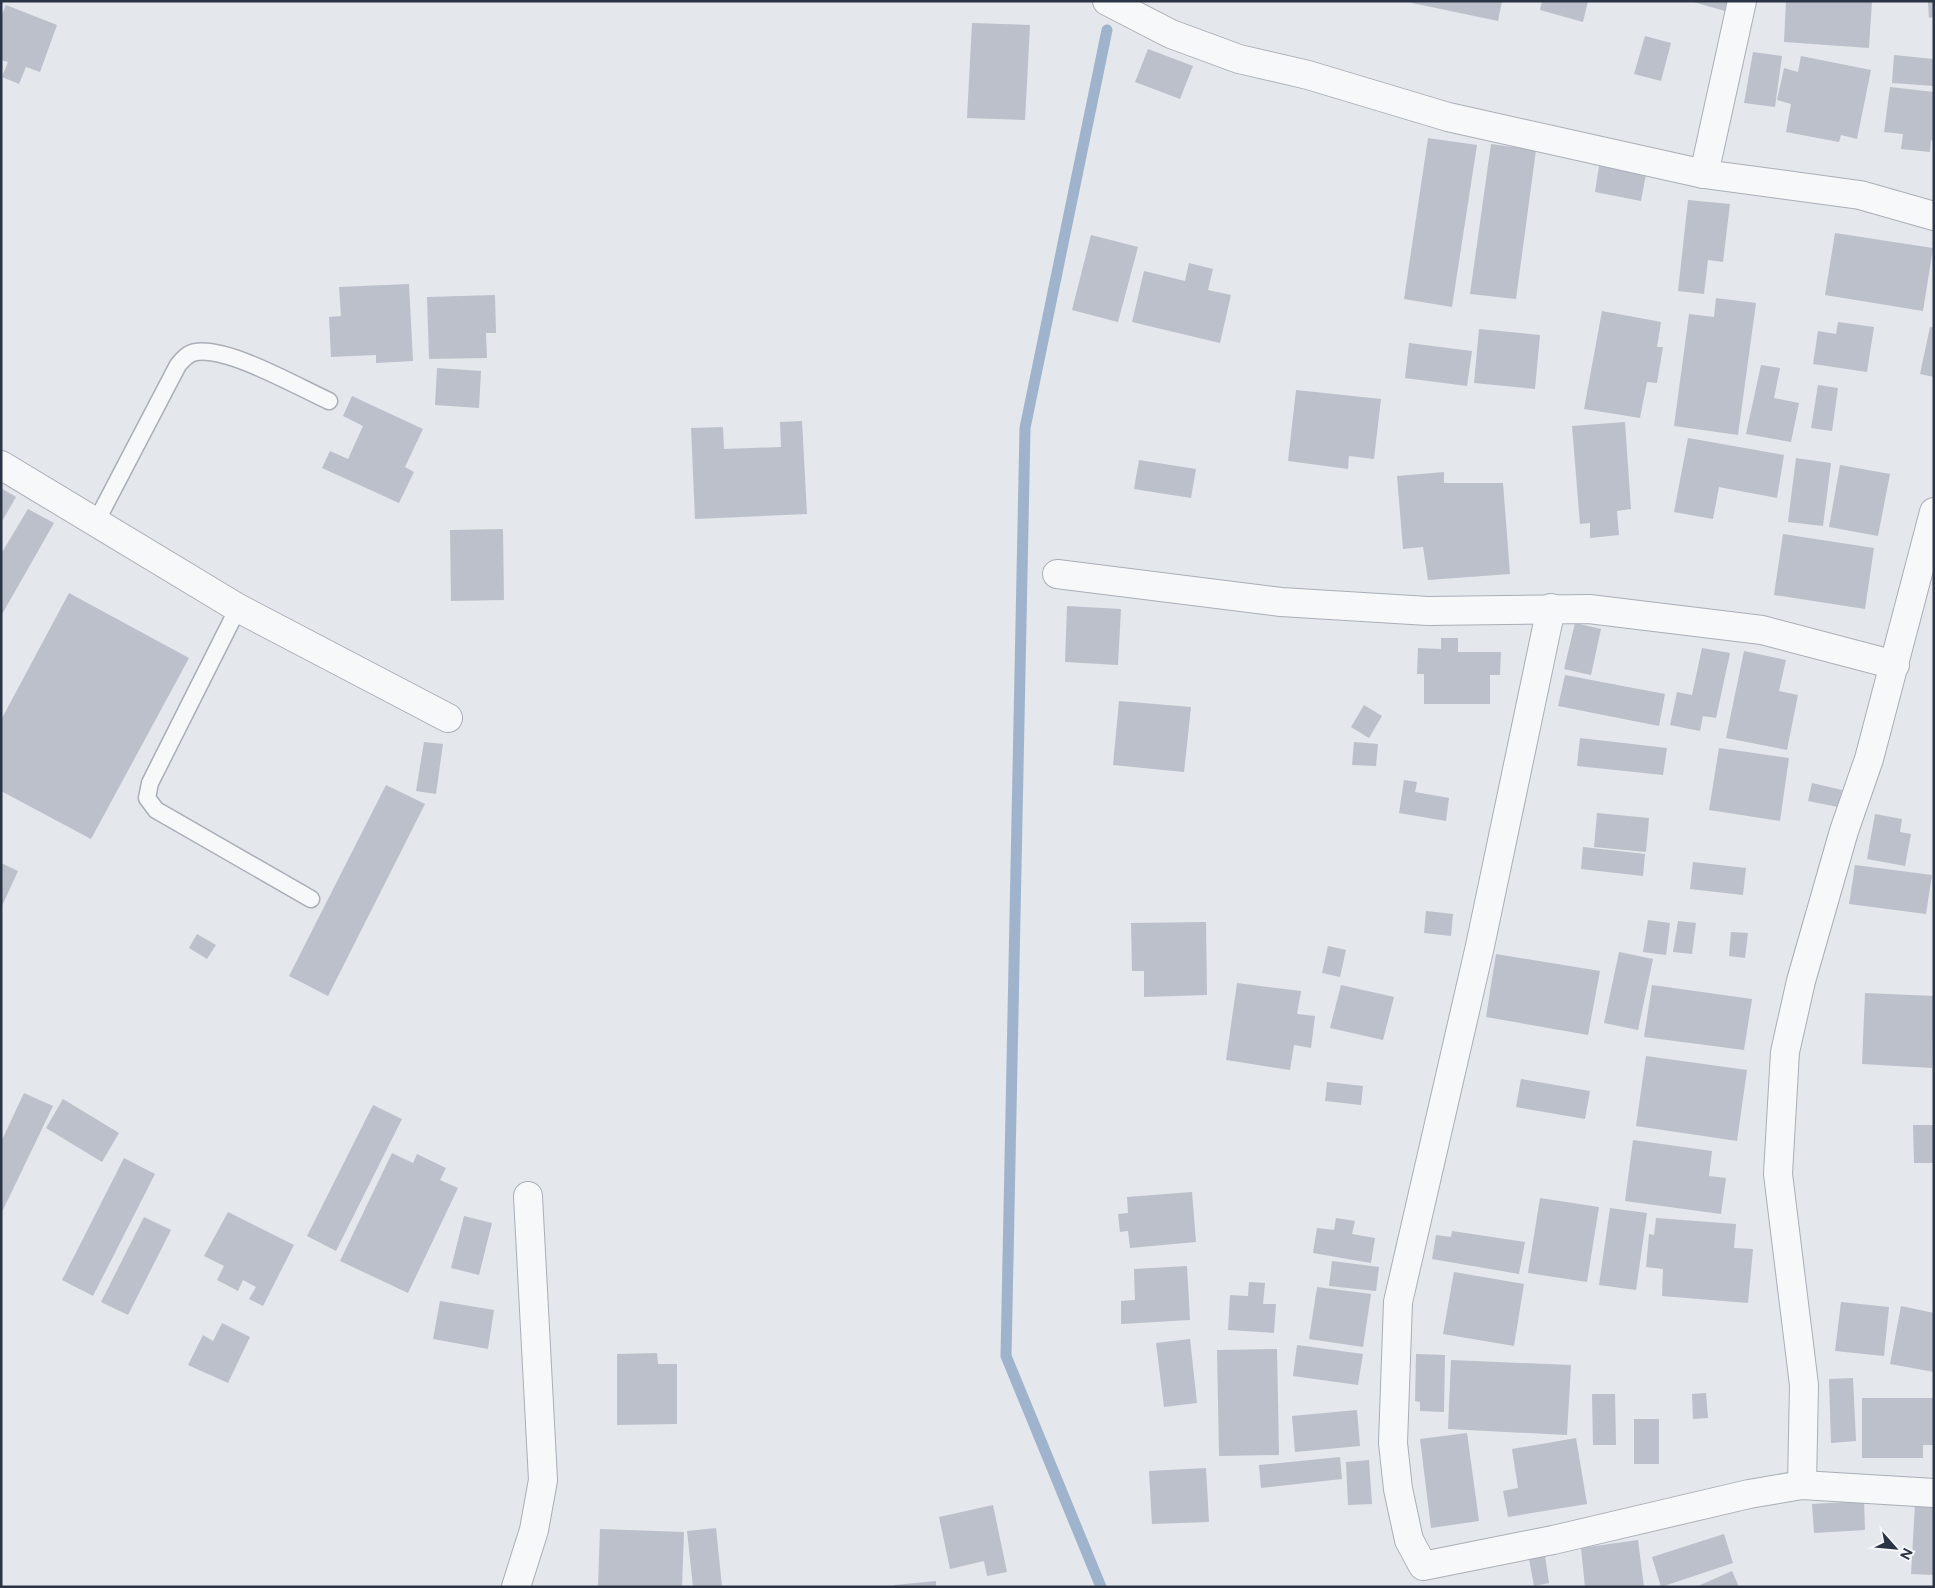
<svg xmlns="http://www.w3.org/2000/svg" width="1935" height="1588" font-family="Figtree,sans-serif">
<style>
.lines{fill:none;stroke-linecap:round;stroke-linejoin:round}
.stream{stroke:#9fb4cc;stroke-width:11}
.building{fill:#bbc0ca}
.lane-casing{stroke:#a9aeb7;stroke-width:19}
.street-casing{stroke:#a9aeb7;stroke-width:30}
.lane{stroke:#f7f8fa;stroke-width:16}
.street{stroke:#f7f8fa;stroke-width:28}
</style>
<rect width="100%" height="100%" fill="#e4e7ec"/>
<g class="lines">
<!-- stream -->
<polyline class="stream" points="1101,1587 1006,1356 1025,428 1107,30"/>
</g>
<!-- building -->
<g class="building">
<polygon points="1412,1 1502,1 1498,21 1412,3"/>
<polygon points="1542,1 1588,1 1583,22 1540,10"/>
<polygon points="1690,1 1727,1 1725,11"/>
<polygon points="1786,1 1872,1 1869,48 1784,42"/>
<polygon points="1928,1 1934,1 1934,17 1929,18"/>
<polygon points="6,5 57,25 40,72 26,67 19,84 2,77 8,62 1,60 1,17"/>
<polygon points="972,23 1030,25 1025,120 967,118"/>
<polygon points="1645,36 1671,43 1661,81 1634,74"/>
<polygon points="1148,49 1193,66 1180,99 1135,82"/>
<polygon points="1753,52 1782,56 1775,107 1744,103"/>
<polygon points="1894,55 1934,59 1934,86 1892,83"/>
<polygon points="1801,56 1871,70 1857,139 1841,135 1839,142 1786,132 1791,104 1777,100 1784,68 1798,72"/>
<polygon points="1890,87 1934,92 1934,141 1931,140 1930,152 1901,149 1903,134 1884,132"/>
<polygon points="1428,138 1477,145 1452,307 1404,299"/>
<polygon points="1491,144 1536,150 1516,299 1470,294"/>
<polygon points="1599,166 1646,174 1641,201 1595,192"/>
<polygon points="1688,200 1730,204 1723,262 1708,260 1704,294 1678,291"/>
<polygon points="1835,233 1933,248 1923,311 1825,295"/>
<polygon points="1091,235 1138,247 1118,322 1072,310"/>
<polygon points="1189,263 1213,269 1208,290 1231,295 1220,343 1132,322 1144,271 1185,281"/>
<polygon points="409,284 413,361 376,363 376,355 331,357 329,317 341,316 339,287"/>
<polygon points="495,295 496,333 486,333 487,358 429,359 427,297"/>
<polygon points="1716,298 1756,303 1738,435 1674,426 1689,314 1714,317"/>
<polygon points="1602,311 1661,322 1657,347 1663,347 1657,383 1647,382 1640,418 1584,409"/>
<polygon points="1838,322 1874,327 1867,372 1813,364 1818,331 1836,334"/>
<polygon points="1930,327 1934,327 1934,377 1920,374"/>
<polygon points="1479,329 1540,335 1535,389 1474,383"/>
<polygon points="1409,343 1472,351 1467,386 1405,378"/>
<polygon points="1761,365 1780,368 1774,398 1799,403 1791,442 1746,434"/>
<polygon points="437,368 481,371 479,408 435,405"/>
<polygon points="1818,385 1838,388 1832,431 1811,428"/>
<polygon points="1296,390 1381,399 1374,459 1349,456 1348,469 1288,461"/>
<polygon points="352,396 423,429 405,467 414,472 399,503 322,468 330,451 348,459 363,426 343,416"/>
<polygon points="802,421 807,514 695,519 691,428 723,427 724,449 781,447 780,422"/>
<polygon points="1625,422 1631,509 1617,511 1619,535 1590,538 1590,523 1580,524 1572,426"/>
<polygon points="1688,438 1784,455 1777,498 1719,487 1713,519 1674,512"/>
<polygon points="1796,458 1831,463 1823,526 1788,522"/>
<polygon points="1139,460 1196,469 1191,498 1134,489"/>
<polygon points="1840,465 1890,474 1878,536 1829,527"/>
<polygon points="1444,472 1444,483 1503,483 1510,574 1428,580 1423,547 1403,549 1397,476"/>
<polygon points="1,488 16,497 1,523"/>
<polygon points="28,509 54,523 1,616 1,554"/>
<polygon points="503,529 504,600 451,601 450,530"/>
<polygon points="1783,534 1874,548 1865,609 1774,595"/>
<polygon points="69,593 189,658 91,839 1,791 1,720"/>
<polygon points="1067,606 1121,609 1118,665 1065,662"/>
<polygon points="1575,623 1601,629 1591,675 1564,669"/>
<polygon points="1441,638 1458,638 1458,652 1501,652 1500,675 1490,675 1490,704 1424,704 1424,674 1417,674 1418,648 1441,649"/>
<polygon points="1702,648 1730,653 1716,718 1703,716 1700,731 1670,725 1677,692 1692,695"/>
<polygon points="1744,651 1786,660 1779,691 1798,695 1787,750 1726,738"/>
<polygon points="1565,675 1665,694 1659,726 1558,706"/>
<polygon points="1119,701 1191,707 1184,772 1113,765"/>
<polygon points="1364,705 1382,716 1369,738 1351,727"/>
<polygon points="1580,738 1667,748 1663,775 1577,766"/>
<polygon points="424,742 443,744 436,794 416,791"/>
<polygon points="1354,742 1378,744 1376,766 1352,765"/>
<polygon points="1719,748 1789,758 1780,821 1709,810"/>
<polygon points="1404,780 1417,782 1415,792 1449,798 1446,821 1399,813"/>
<polygon points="1812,783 1842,790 1838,807 1808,801"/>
<polygon points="386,785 425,804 328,996 289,976"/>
<polygon points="1597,813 1649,818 1646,852 1594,847"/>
<polygon points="1875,814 1902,819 1900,832 1911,834 1905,866 1867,859"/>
<polygon points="1583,847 1645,854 1643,876 1581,869"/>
<polygon points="1693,862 1746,868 1743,895 1690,889"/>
<polygon points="1,863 18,871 1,908"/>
<polygon points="1855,865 1932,875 1926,914 1849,904"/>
<polygon points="1426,911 1453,914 1451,936 1424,933"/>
<polygon points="1648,920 1670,923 1666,955 1643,952"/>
<polygon points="1678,921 1696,923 1692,954 1673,952"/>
<polygon points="1206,922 1207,995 1144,997 1144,971 1132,971 1131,923"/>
<polygon points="1731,932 1748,933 1745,958 1729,956"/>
<polygon points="197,934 216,945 207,959 189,948"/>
<polygon points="1328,946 1346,950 1340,977 1322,973"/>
<polygon points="1619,952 1653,959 1638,1030 1604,1023"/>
<polygon points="1496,954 1600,971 1588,1035 1486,1017"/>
<polygon points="1237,983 1301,991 1297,1014 1315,1016 1311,1048 1294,1045 1290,1070 1226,1060"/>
<polygon points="1341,985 1394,997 1383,1040 1330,1028"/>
<polygon points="1652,985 1752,999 1744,1050 1644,1037"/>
<polygon points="1865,993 1934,996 1932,1068 1862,1064"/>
<polygon points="1646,1056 1747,1070 1737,1141 1636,1126"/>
<polygon points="1521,1079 1590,1091 1585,1119 1516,1107"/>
<polygon points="1327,1082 1363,1086 1361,1105 1325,1101"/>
<polygon points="24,1093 53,1106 1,1214 1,1142"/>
<polygon points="63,1099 119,1133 102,1162 46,1128"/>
<polygon points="373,1105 402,1119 336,1251 307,1236"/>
<polygon points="1913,1125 1934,1125 1934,1163 1914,1163"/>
<polygon points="1633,1140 1712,1151 1709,1176 1726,1178 1721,1214 1625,1201"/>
<polygon points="392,1153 413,1163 417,1154 446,1168 440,1180 458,1188 408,1293 340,1261"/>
<polygon points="124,1158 155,1174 93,1296 62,1280"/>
<polygon points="1192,1192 1196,1242 1130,1248 1128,1231 1120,1232 1118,1214 1128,1213 1127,1197"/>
<polygon points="1540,1198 1599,1207 1587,1282 1528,1273"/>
<polygon points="1610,1208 1647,1213 1636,1290 1599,1285"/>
<polygon points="228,1212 294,1245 263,1306 249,1299 256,1287 243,1280 238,1291 217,1280 224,1266 204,1256"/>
<polygon points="464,1216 492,1223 479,1275 451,1268"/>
<polygon points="144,1217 171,1230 128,1315 101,1302"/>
<polygon points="1336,1218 1355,1221 1352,1234 1375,1238 1371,1263 1313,1253 1317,1228 1334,1230"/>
<polygon points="1656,1218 1736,1224 1734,1248 1753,1249 1748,1303 1662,1296 1663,1269 1646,1267 1649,1234 1654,1235"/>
<polygon points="1452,1231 1525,1242 1519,1274 1432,1259 1436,1235 1451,1237"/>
<polygon points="1332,1261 1379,1267 1376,1291 1329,1286"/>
<polygon points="1187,1266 1190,1320 1121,1324 1121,1301 1135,1300 1134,1269"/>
<polygon points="1454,1272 1524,1284 1514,1346 1443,1334"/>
<polygon points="1249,1282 1265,1283 1263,1304 1276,1304 1274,1333 1228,1330 1230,1295 1248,1296"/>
<polygon points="1317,1287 1371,1294 1363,1347 1309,1339"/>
<polygon points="440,1301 494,1310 488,1349 433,1339"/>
<polygon points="1841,1302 1889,1307 1884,1356 1835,1351"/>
<polygon points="1901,1306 1934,1313 1934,1372 1890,1364"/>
<polygon points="222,1323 250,1337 228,1383 188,1365 203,1335 213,1341"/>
<polygon points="1190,1339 1197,1403 1164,1407 1156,1343"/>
<polygon points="1297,1345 1363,1354 1358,1385 1293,1376"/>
<polygon points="1277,1349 1279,1455 1219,1456 1217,1350"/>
<polygon points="657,1353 658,1364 677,1364 677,1424 617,1425 617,1354"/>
<polygon points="1416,1354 1445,1355 1444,1412 1420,1411 1420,1402 1415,1401"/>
<polygon points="1451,1360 1571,1365 1567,1435 1448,1429"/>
<polygon points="1853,1378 1856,1441 1831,1443 1829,1379"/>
<polygon points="1706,1393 1708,1418 1693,1419 1692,1394"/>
<polygon points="1592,1394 1615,1394 1616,1445 1593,1445"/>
<polygon points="1862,1398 1934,1398 1934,1445 1923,1445 1923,1458 1862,1458"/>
<polygon points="1357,1410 1360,1446 1295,1452 1292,1416"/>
<rect x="1634" y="1419" width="25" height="45"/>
<polygon points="1467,1433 1479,1521 1431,1528 1420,1439"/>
<polygon points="1576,1438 1587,1504 1508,1517 1503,1491 1518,1488 1512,1449"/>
<polygon points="1340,1457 1342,1479 1261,1488 1259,1465"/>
<polygon points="1369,1460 1372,1504 1348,1505 1346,1462"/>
<polygon points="1206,1468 1209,1522 1152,1524 1149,1471"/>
<polygon points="1864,1501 1865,1530 1814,1533 1812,1504"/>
<polygon points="1915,1504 1934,1505 1934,1575 1911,1574"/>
<polygon points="993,1505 1007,1572 987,1576 984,1561 950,1569 939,1517"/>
<polygon points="716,1528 722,1587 693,1587 687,1531"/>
<polygon points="600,1529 684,1532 682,1587 598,1587"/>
<polygon points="1724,1534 1733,1563 1661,1587 1652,1557"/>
<polygon points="1638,1540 1644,1587 1585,1587 1581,1548"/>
<polygon points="1545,1556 1549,1583 1534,1586 1529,1559"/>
<polygon points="1732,1571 1739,1587 1696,1587"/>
<polygon points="936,1581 936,1587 894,1587 894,1585"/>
</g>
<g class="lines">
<!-- lane casing -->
<g class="lane-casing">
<g id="lane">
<path d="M96 522 178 365C183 359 188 353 196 352 229 347 298 387 329 401"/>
<polyline points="238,608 150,783 147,798 156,810 311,899"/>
</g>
</g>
<!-- street casing -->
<g class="street-casing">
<g id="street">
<polyline points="1107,1 1171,34 1239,59 1308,75 1448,117 1704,174 1860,195 1934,216"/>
<polyline points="1704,174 1742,1"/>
<polyline points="1,465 238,608 448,718"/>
<polyline points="1057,574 1281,602 1428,611 1589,609 1762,630 1895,665"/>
<polyline points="1551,608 1480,946 1398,1302 1393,1443 1398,1489 1409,1540 1423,1566 1553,1540 1749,1494 1802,1485 1934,1493"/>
<polyline points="1802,1485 1804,1385 1778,1174 1785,1052 1801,981 1844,831 1869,759 1934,512"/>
<polyline points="516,1587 534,1530 543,1480 528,1196"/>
</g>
</g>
<!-- lane -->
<use href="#lane" class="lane"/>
<!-- street -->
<use href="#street" class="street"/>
</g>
<!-- border -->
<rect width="1935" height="1588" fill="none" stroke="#2b3445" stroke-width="5"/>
<!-- north arrow -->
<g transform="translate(1895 1548) rotate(117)" stroke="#f4f6f9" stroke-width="4" paint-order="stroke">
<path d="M0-4L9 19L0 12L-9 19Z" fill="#2b3445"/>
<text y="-8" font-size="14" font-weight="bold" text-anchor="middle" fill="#2b3445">N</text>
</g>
</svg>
